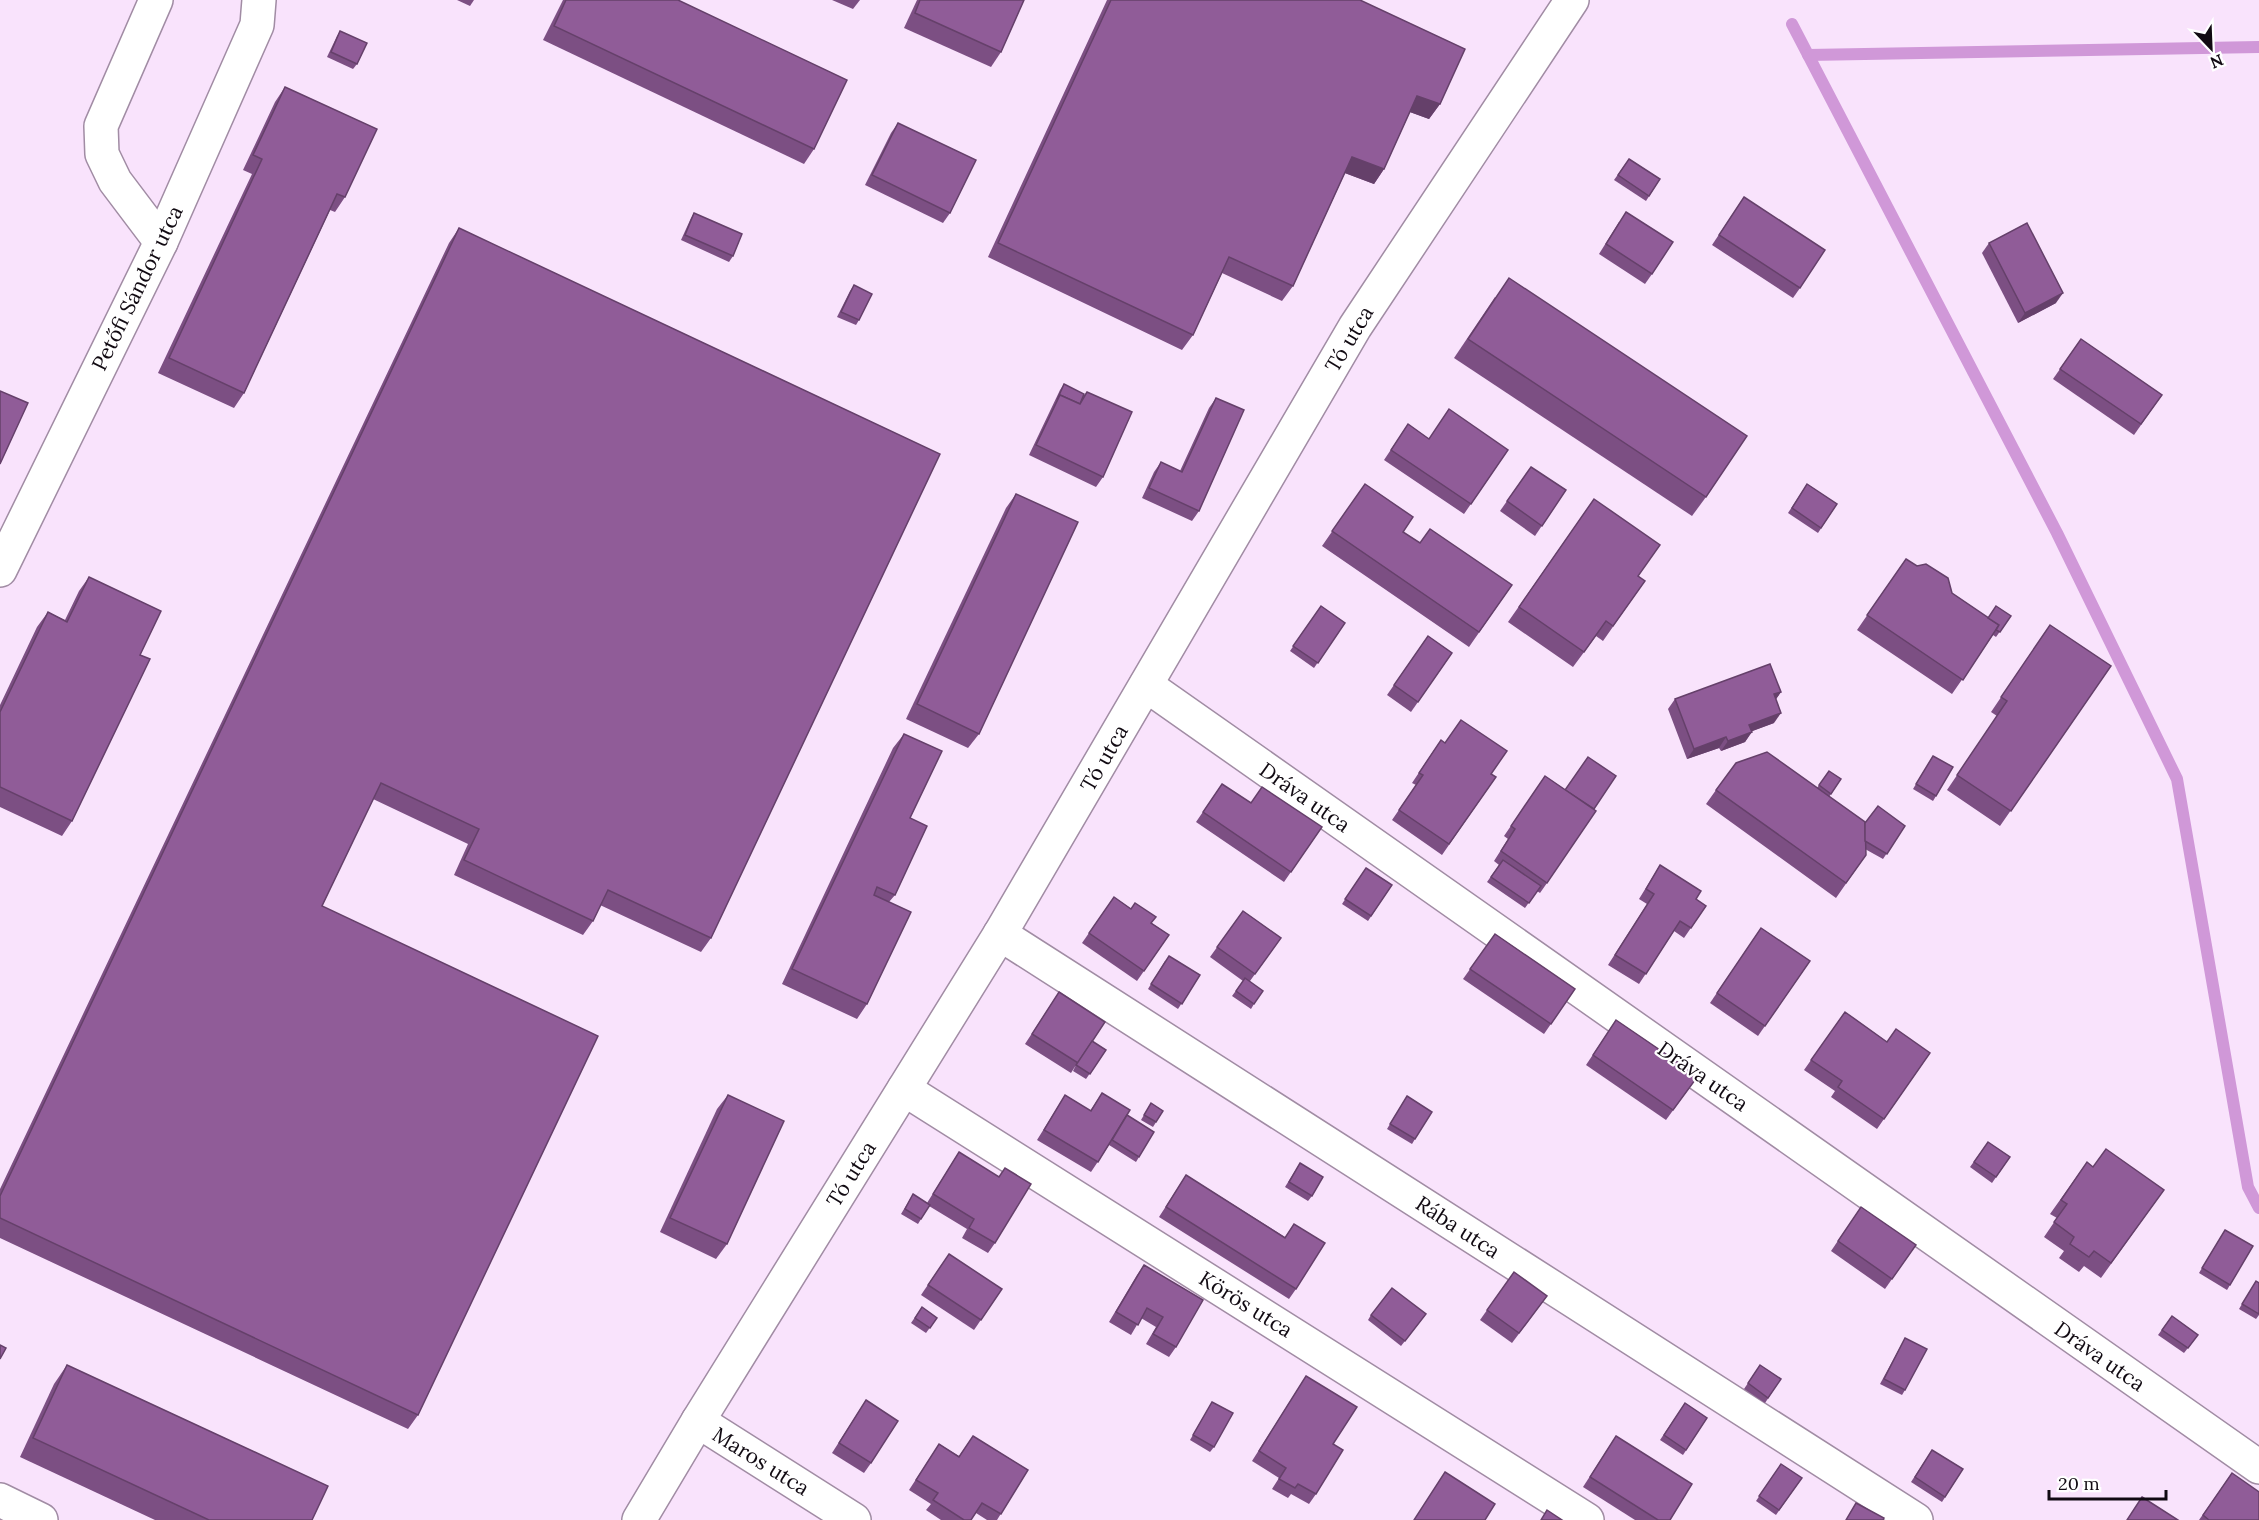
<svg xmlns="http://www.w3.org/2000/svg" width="2259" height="1520" font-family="Lora,serif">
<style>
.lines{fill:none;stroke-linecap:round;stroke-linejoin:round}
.stream{stroke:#d098d8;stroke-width:12}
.minor-casing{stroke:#a18ca4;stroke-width:36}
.minor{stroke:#fff;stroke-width:33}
.wall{fill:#7c4f83}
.shaded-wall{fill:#65406a}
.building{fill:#905c98;stroke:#65406a;stroke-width:1.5}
.labels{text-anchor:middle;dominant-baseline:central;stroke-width:4.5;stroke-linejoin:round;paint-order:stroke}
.street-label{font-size:21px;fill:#110a12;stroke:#fff}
</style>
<rect width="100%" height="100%" fill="#f9e3fc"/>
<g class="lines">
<!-- stream -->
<g class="stream">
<polyline points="1792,24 2057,533 2177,779 2248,1187 2259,1208"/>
<polyline points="1808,55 2259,47"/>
</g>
<!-- minor casing -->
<g class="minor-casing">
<g id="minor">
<polyline points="156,0 101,126 102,154 115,181 161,242"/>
<polyline points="0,570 161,242 257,25 259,0"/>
<polyline points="1146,685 2259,1467"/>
<polyline points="1000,934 1916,1520"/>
<polyline points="904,1089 1587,1520"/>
<polyline points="698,1421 854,1520"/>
<polyline points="0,1500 41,1520"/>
<polyline points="639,1520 698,1421 1000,934 1355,327 1572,0"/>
</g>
</g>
<!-- minor -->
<use href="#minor" class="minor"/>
</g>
<!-- wall -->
<g class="wall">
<polygon points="457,0 474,0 470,6"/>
<polygon points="563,0 678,0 814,149 804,164 543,40"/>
<polygon points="832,0 860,0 853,9"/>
<polygon points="917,0 1024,0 1001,52 991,67 904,28"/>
<polygon points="1107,0 1360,0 1440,104 1429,119 1410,112 1384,169 1374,184 1345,173 1293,286 1282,301 1222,273 1193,335 1182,350 988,257"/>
<polygon points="340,31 357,64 353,69 327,57 337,36"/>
<polygon points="285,87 345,197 335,212 330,210 244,393 234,408 158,373 252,174 243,170 275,102"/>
<polygon points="898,123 950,213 943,223 865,185 891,133"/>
<polygon points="1629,159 1660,179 1646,201 1614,180"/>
<polygon points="1744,197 1800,288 1793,298 1712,245"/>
<polygon points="694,213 733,256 729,262 681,240 691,218"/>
<polygon points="1619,222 1652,274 1645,284 1599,254"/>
<polygon points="459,228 711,938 701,952 600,905 593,921 583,935 454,875 468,844 373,799 322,906 418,1415 408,1429 0,1238 0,1189 449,243"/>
<polygon points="1989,243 2056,303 2018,323 1982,253"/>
<polygon points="854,285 859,320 856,325 837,317 850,291"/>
<polygon points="1495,297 1706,497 1692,516 1454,358"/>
<polygon points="2081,339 2162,395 2134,435 2053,379"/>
<polygon points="1064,384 1082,398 1087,392 1103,477 1096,487 1029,455 1060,390"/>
<polygon points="1216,398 1199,511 1192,521 1142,498 1154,472 1161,462 1180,471 1209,408"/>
<polygon points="1408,424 1429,439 1508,450 1464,514 1384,460"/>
<polygon points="1531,467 1566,490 1535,536 1500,511"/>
<polygon points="1365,484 1403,532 1420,543 1512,585 1469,647 1322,546"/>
<polygon points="1807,484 1837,504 1818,533 1788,513"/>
<polygon points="1016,494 979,734 968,748 906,719 1006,508"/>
<polygon points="1594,499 1638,576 1645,581 1603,641 1596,636 1573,667 1508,622"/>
<polygon points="1906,559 1952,593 1988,618 2011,616 1996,637 1993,635 1952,694 1857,630"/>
<polygon points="89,577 140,655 72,821 62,836 0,807 0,705 37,627 48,612 65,620 79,591"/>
<polygon points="1321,606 1345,623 1314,668 1290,651"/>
<polygon points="2050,625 2111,666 2000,826 1947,790 1997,716 1991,712"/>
<polygon points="1428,636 1452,653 1411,712 1387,695"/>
<polygon points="1781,692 1776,699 1774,723 1752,731 1745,742 1721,751 1719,748 1687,759 1668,709 1675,699"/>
<polygon points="904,734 910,818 895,895 889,902 867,1004 857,1019 782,984 893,748"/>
<polygon points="1434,750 1491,774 1496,777 1442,855 1392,820 1416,785 1412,783"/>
<polygon points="1933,756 1936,796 1933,801 1913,789"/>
<polygon points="1829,771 1841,779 1829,797 1865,822 1905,826 1883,859 1865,849 1866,855 1836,898 1706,804 1716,790 1817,788"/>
<polygon points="1545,776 1594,809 1547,883 1540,893 1537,891 1525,908 1487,882 1499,865 1494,861 1508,839 1504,836"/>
<polygon points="1222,784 1251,803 1322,827 1284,882 1196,822"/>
<polygon points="1660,865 1696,899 1706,906 1684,938 1674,931 1639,984 1608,965 1647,904 1639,899"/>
<polygon points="1366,868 1392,885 1368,921 1342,904"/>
<polygon points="1114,897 1169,935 1137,981 1082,943"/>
<polygon points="1243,911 1281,938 1250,981 1254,1004 1251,1009 1232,996 1243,981 1210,957"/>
<polygon points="1761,928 1810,961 1758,1036 1710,1003"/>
<polygon points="1495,934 1575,989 1544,1034 1463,979"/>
<polygon points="1165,961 1200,975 1178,1009 1148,989"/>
<polygon points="1059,992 1092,1041 1106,1050 1086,1079 1073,1071 1076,1065 1071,1073 1025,1044"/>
<polygon points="1845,1012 1887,1042 1930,1053 1877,1129 1831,1097 1835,1091 1804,1070"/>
<polygon points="1616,1020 1698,1076 1666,1120 1586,1065"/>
<polygon points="1102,1093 1127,1115 1139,1157 1136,1162 1109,1145 1091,1172 1037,1140 1065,1095 1090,1111"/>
<polygon points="728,1095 727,1244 716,1259 660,1232 717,1109"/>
<polygon points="1407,1096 1415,1139 1412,1144 1387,1129"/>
<polygon points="1151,1103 1163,1111 1153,1127 1141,1120"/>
<polygon points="1988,1142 2010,1157 1992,1183 1970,1167"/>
<polygon points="959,1152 995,1243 988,1253 962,1238 967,1229 929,1206 918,1224 901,1214 913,1194 927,1203"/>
<polygon points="2087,1162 2093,1167 2164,1190 2101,1278 2084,1266 2079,1272 2059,1258 2064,1251 2044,1237 2057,1218 2050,1214"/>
<polygon points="1300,1163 1312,1196 1308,1201 1285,1187"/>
<polygon points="1186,1175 1285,1237 1294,1224 1296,1289 1289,1299 1159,1217"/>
<polygon points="1861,1207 1916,1245 1885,1289 1831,1251"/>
<polygon points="2225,1230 2230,1285 2227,1290 2199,1273"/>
<polygon points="942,1264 1002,1289 974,1330 921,1295"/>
<polygon points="1144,1265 1176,1347 1169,1357 1146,1344 1156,1327 1141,1318 1131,1335 1109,1322 1137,1275"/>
<polygon points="1514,1272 1547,1296 1512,1343 1480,1320"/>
<polygon points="2256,1281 2259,1283 2259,1315 2256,1319 2239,1309"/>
<polygon points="922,1307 937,1318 926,1333 911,1323"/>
<polygon points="1426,1314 1401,1346 1368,1320 1371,1315"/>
<polygon points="2172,1316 2198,1335 2184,1353 2158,1335"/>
<polygon points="1905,1338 1905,1390 1902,1395 1880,1384"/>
<polygon points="67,1365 312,1520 155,1520 20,1457 54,1384"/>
<polygon points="1760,1365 1781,1379 1765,1403 1744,1389"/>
<polygon points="1306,1376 1333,1444 1316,1494 1309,1504 1291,1494 1288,1498 1272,1489 1279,1478 1252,1461"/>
<polygon points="866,1400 871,1463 864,1473 832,1453"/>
<polygon points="1212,1402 1214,1447 1210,1452 1190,1440"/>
<polygon points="1685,1403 1707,1418 1683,1455 1660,1440"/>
<polygon points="973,1436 1028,1470 997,1520 987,1520 976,1513 971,1520 941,1520 926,1510 931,1504 909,1490 939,1444 959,1456"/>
<polygon points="1616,1436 1670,1520 1635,1520 1583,1487"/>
<polygon points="1932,1450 1963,1469 1942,1502 1911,1482"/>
<polygon points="1781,1464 1802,1478 1776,1515 1756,1501"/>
<polygon points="2232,1473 2259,1520 2199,1520"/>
</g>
<!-- shaded-wall -->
<g class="shaded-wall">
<polygon points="1417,96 1440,104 1429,119 1407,111"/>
<polygon points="1352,157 1384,169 1374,184 1342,172"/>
<polygon points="2063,293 2056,303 2018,323 2025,313"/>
<polygon points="1781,692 1774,702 1774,694"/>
<polygon points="1781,713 1774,723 1742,735 1749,725"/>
<polygon points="1752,732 1745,742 1721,751 1728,741"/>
<polygon points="1726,737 1719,748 1687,759 1694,749"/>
</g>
<!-- building -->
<g class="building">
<polygon points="566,0 678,0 847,80 814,149 554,26"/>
<polygon points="920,0 1024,0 1001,52 915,13"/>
<polygon points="1111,0 1360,0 1465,49 1440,104 1417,96 1384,169 1352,157 1293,286 1229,257 1193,335 998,243"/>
<polygon points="340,31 367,43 357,64 331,52"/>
<polygon points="285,87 377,129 345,197 337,194 244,393 169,358 262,159 253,155"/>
<polygon points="898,123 976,160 950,213 872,175"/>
<polygon points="1629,159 1660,179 1649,196 1618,175"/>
<polygon points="1744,197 1825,250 1800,288 1719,235"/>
<polygon points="1626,212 1673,242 1652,274 1606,244"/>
<polygon points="694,213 742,234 733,256 685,235"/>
<polygon points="2027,223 2063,293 2025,313 1989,243"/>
<polygon points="459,228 940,454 711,938 608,890 593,921 464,860 479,829 381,783 322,906 598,1036 418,1415 0,1218 0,1196"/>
<polygon points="1509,278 1747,436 1706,497 1468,339"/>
<polygon points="854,285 872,294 859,320 841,312"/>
<polygon points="2081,339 2162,395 2141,424 2060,369"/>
<polygon points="1064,384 1084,394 1080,404 1060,395 1057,400"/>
<polygon points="0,391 28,403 0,464"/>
<polygon points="1087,392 1132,412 1103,477 1036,445 1060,395 1080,404"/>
<polygon points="1216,398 1244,410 1199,511 1149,488 1161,462 1182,472"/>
<polygon points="1449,409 1508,450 1471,504 1391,450 1408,424 1429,439"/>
<polygon points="1531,467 1566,490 1542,526 1507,501"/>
<polygon points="1365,484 1413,517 1403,532 1420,543 1430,529 1512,585 1479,632 1332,531"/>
<polygon points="1807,484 1837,504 1821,528 1792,508"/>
<polygon points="1016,494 1078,522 979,734 917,704"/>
<polygon points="1594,499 1660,545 1638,576 1645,581 1613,626 1606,621 1584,652 1519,607"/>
<polygon points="1906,559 1917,566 1926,564 1948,578 1952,593 1999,625 1963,680 1867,615"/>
<polygon points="89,577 161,611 140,655 150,659 72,821 0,787 0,712 48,612 67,622"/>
<polygon points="1321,606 1345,623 1318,663 1293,646"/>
<polygon points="1996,606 2011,616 2000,632 1996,630 1999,625 1988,618"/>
<polygon points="2050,625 2111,666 2011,811 1957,775 2007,701 2001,697"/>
<polygon points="1428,636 1452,653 1418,702 1394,685"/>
<polygon points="1770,664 1781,692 1774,694 1781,713 1749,725 1752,732 1728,741 1726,737 1694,749 1675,699"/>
<polygon points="1461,720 1507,751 1491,774 1496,777 1449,844 1399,810 1423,775 1419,773 1441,740 1445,743"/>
<polygon points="904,734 942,751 910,818 927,826 895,895 877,887 874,895 911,912 867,1004 792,969"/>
<polygon points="1767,752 1865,822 1866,855 1846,883 1716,790 1736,763"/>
<polygon points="1933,756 1953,767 1936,796 1916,784"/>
<polygon points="1588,757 1616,776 1594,809 1565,790"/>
<polygon points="1829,771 1841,779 1831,794 1819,785"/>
<polygon points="1545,776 1596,811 1547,883 1501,851 1515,829 1511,826"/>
<polygon points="1222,784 1251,803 1262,787 1322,827 1291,872 1203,812"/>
<polygon points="1878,806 1905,826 1887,854 1865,841 1865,823"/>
<polygon points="1503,860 1541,886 1529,903 1491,877"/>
<polygon points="1660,865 1701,891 1696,899 1706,906 1691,928 1680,921 1646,974 1615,955 1654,894 1646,889"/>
<polygon points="1366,868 1392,885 1371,916 1345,899"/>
<polygon points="1114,897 1131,909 1135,903 1156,917 1151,923 1169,935 1144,971 1089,933"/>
<polygon points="1243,911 1281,938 1255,974 1217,947"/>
<polygon points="1761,928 1810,961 1765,1026 1717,993"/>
<polygon points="1495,934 1575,989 1551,1024 1470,969"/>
<polygon points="1169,956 1200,975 1182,1004 1151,984"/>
<polygon points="1245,978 1263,991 1254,1004 1236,991"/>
<polygon points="1059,992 1105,1022 1078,1063 1032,1034"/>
<polygon points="1845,1012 1887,1042 1896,1029 1930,1053 1884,1119 1838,1087 1842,1081 1811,1060"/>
<polygon points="1616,1020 1698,1076 1673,1110 1593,1055"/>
<polygon points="1092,1041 1106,1050 1090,1074 1076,1065"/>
<polygon points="1102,1093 1130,1110 1098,1162 1044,1130 1065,1095 1091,1111"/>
<polygon points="728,1095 784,1121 727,1244 670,1218"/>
<polygon points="1407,1096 1432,1112 1415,1139 1390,1124"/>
<polygon points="1151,1103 1163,1111 1156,1122 1144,1115"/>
<polygon points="1127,1115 1154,1132 1139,1157 1112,1140"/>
<polygon points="1988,1142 2010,1157 1996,1177 1974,1162"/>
<polygon points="2106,1149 2164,1190 2111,1263 2094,1251 2089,1257 2070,1244 2074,1237 2054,1222 2067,1204 2061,1200 2087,1162 2093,1167"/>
<polygon points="959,1152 999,1177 1005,1168 1031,1184 995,1243 969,1228 974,1219 933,1194"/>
<polygon points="1300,1163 1323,1177 1312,1196 1289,1182"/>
<polygon points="1186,1175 1285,1238 1294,1224 1325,1243 1296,1289 1166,1207"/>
<polygon points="913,1194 930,1205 921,1219 905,1209"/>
<polygon points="1861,1207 1916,1245 1892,1279 1838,1241"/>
<polygon points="2225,1230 2253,1246 2230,1285 2202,1268"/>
<polygon points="949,1254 1002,1289 981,1320 928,1285"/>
<polygon points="1144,1265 1203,1300 1176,1347 1153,1334 1163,1317 1147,1308 1138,1325 1116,1312"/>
<polygon points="1514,1272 1547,1296 1519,1333 1487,1310"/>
<polygon points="2256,1281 2259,1283 2259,1314 2242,1304"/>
<polygon points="1392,1288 1426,1314 1405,1341 1371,1315"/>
<polygon points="922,1307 937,1318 930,1328 915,1318"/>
<polygon points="2172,1316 2198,1335 2188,1348 2162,1330"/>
<polygon points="1905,1338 1927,1349 1905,1390 1884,1379"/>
<polygon points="0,1345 6,1348 0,1359"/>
<polygon points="67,1365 328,1486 312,1520 209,1520 33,1438"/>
<polygon points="1760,1365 1781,1379 1768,1398 1748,1383"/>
<polygon points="1306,1376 1357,1407 1333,1444 1343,1450 1316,1494 1298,1484 1295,1488 1279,1479 1286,1468 1259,1451"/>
<polygon points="866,1400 898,1421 871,1463 839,1443"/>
<polygon points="1212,1402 1233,1413 1214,1447 1193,1435"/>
<polygon points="1685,1403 1707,1418 1686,1450 1664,1435"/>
<polygon points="973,1436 1028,1470 1001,1514 982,1503 971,1520 964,1520 933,1500 938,1493 916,1480 939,1444 959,1457"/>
<polygon points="1616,1436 1692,1484 1670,1520 1658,1520 1590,1477"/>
<polygon points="1932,1450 1963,1469 1945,1497 1915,1477"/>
<polygon points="1781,1464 1802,1478 1779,1510 1759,1496"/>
<polygon points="1445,1472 1495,1504 1485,1520 1414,1520"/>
<polygon points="2232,1473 2259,1492 2259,1520 2209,1520 2203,1515"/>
<polygon points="2142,1497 2178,1520 2127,1520"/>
<polygon points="1856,1503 1884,1518 1883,1520 1846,1520"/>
<polygon points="1547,1510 1562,1520 1541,1520"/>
</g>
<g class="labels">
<!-- street labels -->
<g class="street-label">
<text transform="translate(137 288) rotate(-64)">Petőfi Sándor utca</text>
<text transform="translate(1349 339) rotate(-59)">Tó utca</text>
<text transform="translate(1104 758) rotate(-60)">Tó utca</text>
<text transform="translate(1305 797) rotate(35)">Dráva utca</text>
<text transform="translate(1703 1076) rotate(35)">Dráva utca</text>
<text transform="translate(851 1174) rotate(-58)">Tó utca</text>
<text transform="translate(1458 1227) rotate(33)">Rába utca</text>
<text transform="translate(1246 1304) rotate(32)">Körös utca</text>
<text transform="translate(2100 1356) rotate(35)">Dráva utca</text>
<text transform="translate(761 1461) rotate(32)">Maros utca</text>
</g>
</g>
<!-- north arrow -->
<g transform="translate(2211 48) rotate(157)" stroke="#ffffff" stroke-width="4.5" paint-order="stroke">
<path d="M0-4.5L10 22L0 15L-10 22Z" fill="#110a12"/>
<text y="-9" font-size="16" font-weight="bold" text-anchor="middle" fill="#110a12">N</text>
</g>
<!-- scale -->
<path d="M2049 1490v9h117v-9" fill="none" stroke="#110a12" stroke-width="3"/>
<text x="2058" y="1490" font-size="18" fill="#110a12" stroke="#ffffff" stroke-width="4.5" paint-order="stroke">20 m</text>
</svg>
